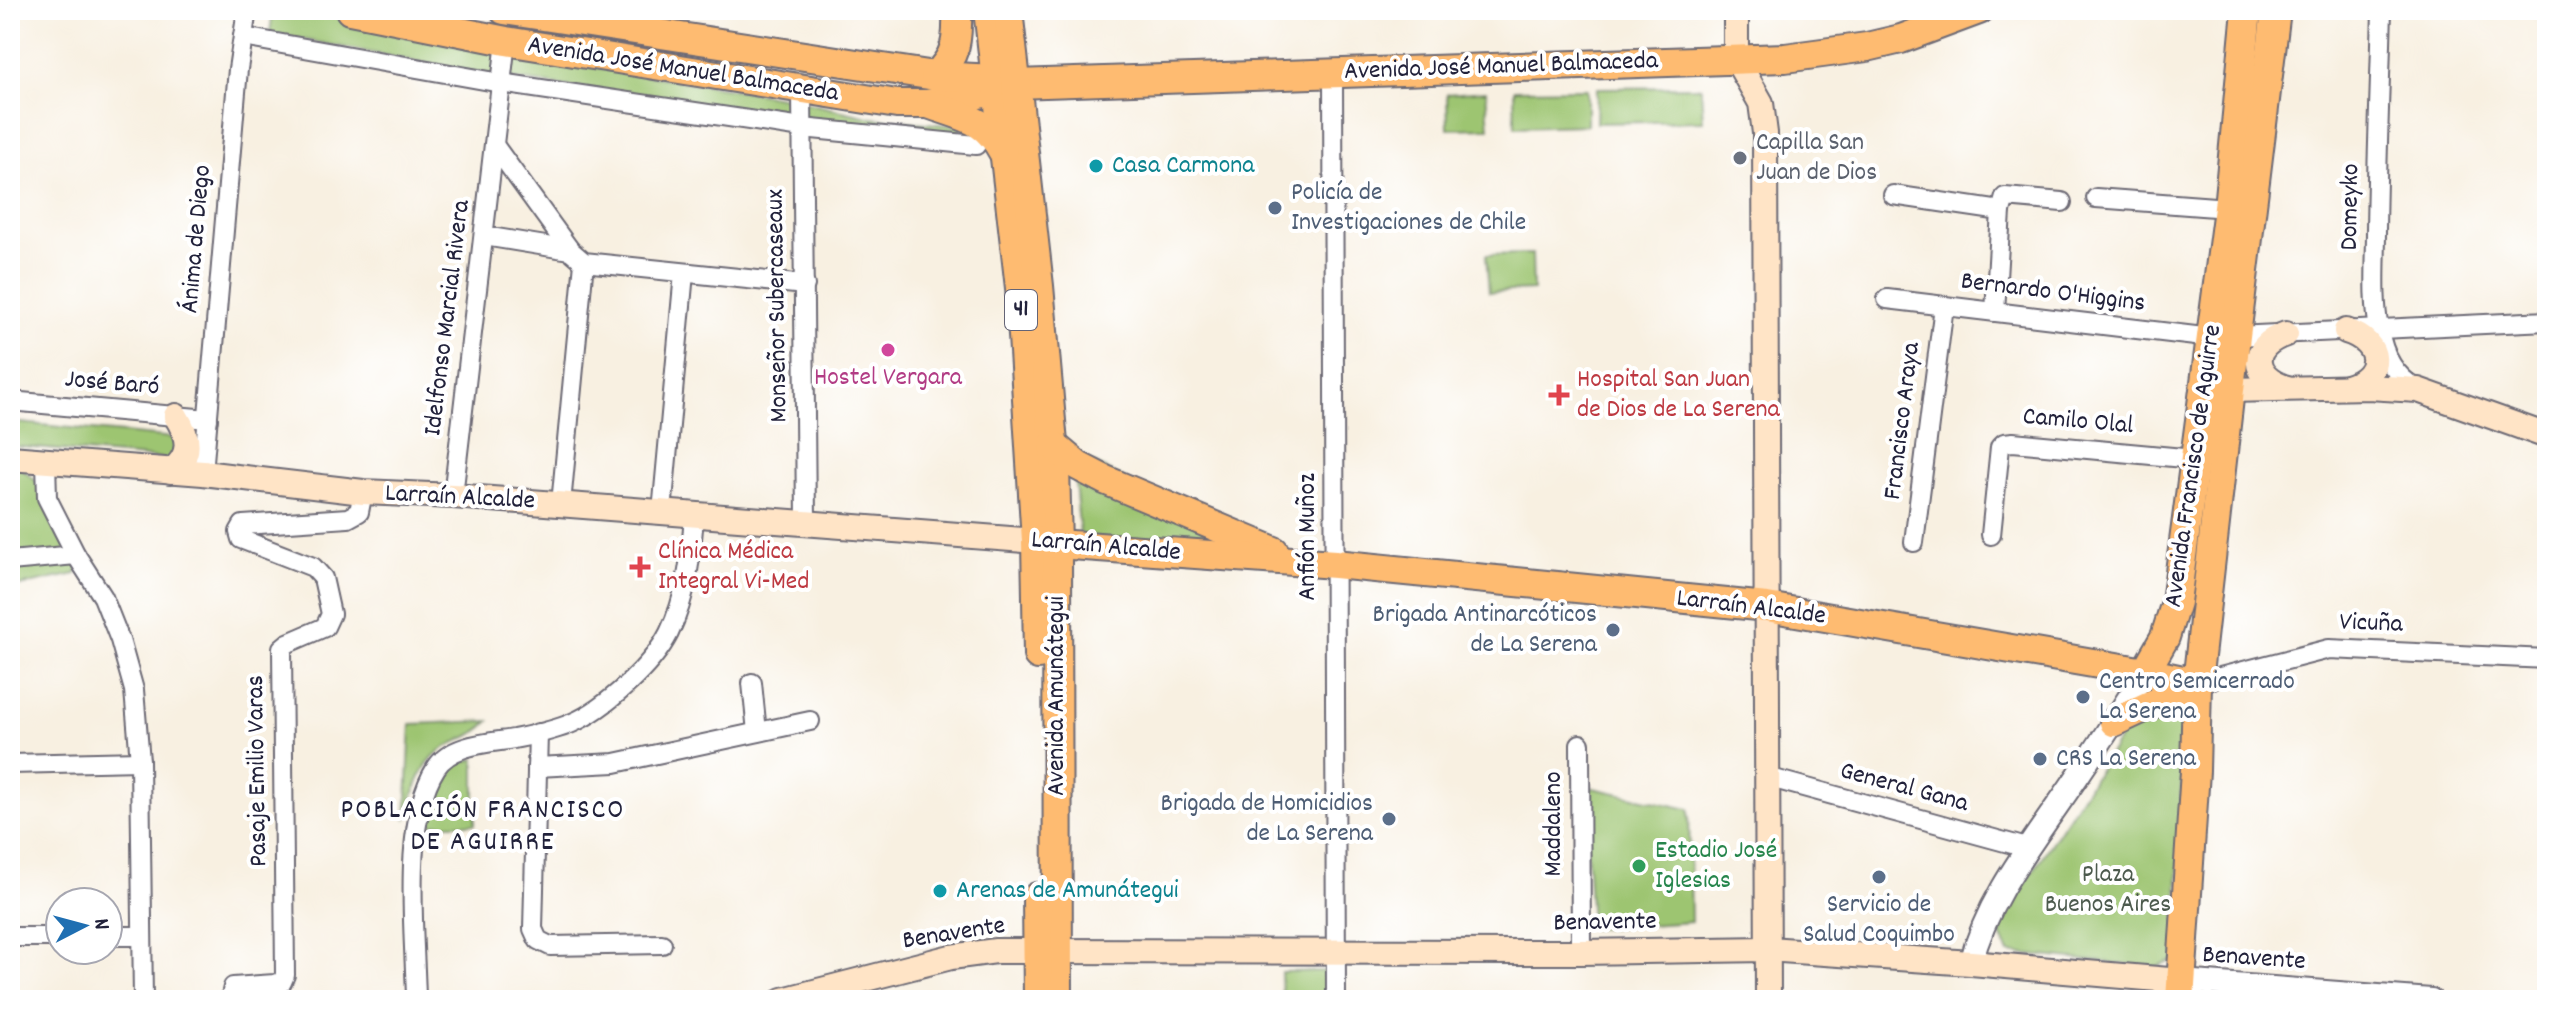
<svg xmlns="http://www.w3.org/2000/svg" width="2557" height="1010" font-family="Dekko,sans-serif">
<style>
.green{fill:#9dc571;stroke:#607456;stroke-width:2}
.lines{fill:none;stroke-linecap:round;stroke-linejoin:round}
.minor-casing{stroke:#6d6a75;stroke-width:22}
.tertiary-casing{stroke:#6d6a75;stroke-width:26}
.secondary-casing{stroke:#6d6a75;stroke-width:28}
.primary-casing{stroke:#6d6a75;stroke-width:32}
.minor{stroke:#fff;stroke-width:18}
.tertiary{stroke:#fff;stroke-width:22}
.secondary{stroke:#ffe4c6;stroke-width:24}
.primary{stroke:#febb71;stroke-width:28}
.worship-dot{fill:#6b7280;stroke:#fff;stroke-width:3}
.culture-dot{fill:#0f9aa8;stroke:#fff;stroke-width:3}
.service-dot{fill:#5c6f8a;stroke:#fff;stroke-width:3}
.hotel-dot{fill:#d1479c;stroke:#fff;stroke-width:3}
.health-dot{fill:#e0444e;stroke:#fff;stroke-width:3}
.leisure-dot{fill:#2e9e5b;stroke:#fff;stroke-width:3}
.labels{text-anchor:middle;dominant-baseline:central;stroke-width:8;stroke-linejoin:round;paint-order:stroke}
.shield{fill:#fff;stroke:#646476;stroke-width:2}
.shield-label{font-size:24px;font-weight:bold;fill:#22223b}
.street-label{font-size:26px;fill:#22223b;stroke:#fff}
.worship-label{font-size:26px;fill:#5b616d;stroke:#fff;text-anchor:start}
.culture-label{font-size:26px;fill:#0d838f;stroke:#fff;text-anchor:start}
.service-label{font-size:26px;fill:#4e5e75;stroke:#fff;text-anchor:start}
.hotel-label{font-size:26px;fill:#b23c85;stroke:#fff}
.health-label{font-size:26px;fill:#be3a42;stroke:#fff;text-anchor:start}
.leisure-label{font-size:26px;fill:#27864d;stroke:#fff;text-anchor:start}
.park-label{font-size:26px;fill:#4d5b4e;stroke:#fff}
.neighbourhood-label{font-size:28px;letter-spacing:2px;fill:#22223b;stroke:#fff}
</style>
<rect width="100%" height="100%" fill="#fff"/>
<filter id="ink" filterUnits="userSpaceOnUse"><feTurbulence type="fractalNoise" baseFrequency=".0125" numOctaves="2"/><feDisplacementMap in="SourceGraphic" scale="16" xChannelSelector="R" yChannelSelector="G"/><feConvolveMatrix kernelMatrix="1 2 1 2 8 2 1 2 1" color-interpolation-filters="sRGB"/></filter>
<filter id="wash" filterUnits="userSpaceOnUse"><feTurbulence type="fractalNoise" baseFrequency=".006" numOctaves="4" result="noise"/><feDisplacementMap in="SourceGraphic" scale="32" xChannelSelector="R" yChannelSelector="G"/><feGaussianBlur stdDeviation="1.8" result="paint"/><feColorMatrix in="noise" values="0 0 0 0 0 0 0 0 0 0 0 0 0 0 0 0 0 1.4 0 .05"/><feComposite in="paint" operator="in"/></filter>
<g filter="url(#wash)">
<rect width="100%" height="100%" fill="#f8f0e1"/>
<!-- green -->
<g class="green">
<polygon points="273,10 308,10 494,51 781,97 873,118 958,126 962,131 962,138 949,144 778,115 491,76 270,33"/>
<polygon points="1701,87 1703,121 1596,123 1597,88"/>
<polygon points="1587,89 1587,125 1515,127 1514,90"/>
<polygon points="1486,91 1489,128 1448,129 1447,94"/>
<polygon points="1532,254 1533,290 1489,292 1486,255"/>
<polygon points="10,422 174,438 176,440 173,457 170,459 10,446"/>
<polygon points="1072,452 1267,553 1080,536"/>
<polygon points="18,465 47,491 81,555 76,574 10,588 10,467"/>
<polygon points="2170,703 2184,705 2175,960 2157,967 2009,953 1997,926 2127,727"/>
<path d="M489 721C475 737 457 739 440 751 420 764 412 798 406 820L411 724Z"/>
<path d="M475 759V824H428C431 789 437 767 475 759Z"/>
<polygon points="1584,786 1689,809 1691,922 1591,929"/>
<polygon points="1329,971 1329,1000 1282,1000 1281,972"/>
</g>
</g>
<g filter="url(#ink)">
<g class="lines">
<!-- minor casing -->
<g class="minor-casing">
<g id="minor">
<path d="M2382 10C2380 84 2377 157 2376 231 2376 263 2373 298 2379 329 2383 355 2394 376 2417 389"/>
<polyline points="243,37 501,83 802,128 976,145"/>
<polyline points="1333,74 1336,1000"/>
<polyline points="802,90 806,521"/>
<polyline points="494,145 570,250"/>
<polyline points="1893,195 2001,211"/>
<polyline points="2096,198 2228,208"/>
<polyline points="484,236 570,250 584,262 805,285"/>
<polyline points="1887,299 2212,338"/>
<polyline points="1995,312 2001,211 2005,197 2062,202"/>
<polyline points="2236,336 2547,321"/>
<polyline points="10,401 208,419"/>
<polyline points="46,461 47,498 76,555 103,597 120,640 134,690 140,761 143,1000"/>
<polyline points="203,473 238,69 247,10"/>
<polyline points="453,496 506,41"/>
<polyline points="561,504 584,262"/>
<polyline points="662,512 684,273"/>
<polyline points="1991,535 2000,447 2004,443 2013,442 2194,459"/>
<polyline points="1914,542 1944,306"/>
<polyline points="10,561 76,555"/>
<polyline points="752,683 757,732"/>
<polyline points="2197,683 2329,649 2547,659"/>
<polyline points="538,733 533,929 538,940 550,946 662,944"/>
<polyline points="1580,744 1581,952"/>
<polyline points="10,764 140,761"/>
<polyline points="537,767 615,763 810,721"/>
<polyline points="1767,777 2027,848"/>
<polyline points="108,936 141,936"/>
<polyline points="10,937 60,937"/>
<polyline points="230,1000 233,987 275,984 282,982 285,975 282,648 288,643 325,627 331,614 323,578 313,567 241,539 239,532 243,525 348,518 359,512 363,492"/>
<path d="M416 1000C415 934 401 823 436 768 451 744 489 743 514 739 533 735 554 731 572 723 605 709 653 665 669 633 687 596 691 556 694 516"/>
</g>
</g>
<!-- tertiary casing -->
<g class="tertiary-casing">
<g id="tertiary">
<path d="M1971 963C1986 904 2023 855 2057 806 2088 762 2117 717 2145 672"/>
<polyline points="2181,981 2431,1000"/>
</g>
</g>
<!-- secondary casing -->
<g class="secondary-casing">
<g id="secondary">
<polyline points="1736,10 1736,59 1761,103 1765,133 1768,1000"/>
<path d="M2346 331C2382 342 2385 376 2347 387"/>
<path d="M2286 334C2249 346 2250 377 2287 388"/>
<polyline points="2229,390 2368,387 2418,390 2547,436"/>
<polyline points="10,458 203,473 363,492 453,496 1036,541"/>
<path d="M171 471C193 455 189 437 176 416"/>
<polyline points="783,1000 951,957 996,951 1581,952 1767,949 1971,963 2181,981"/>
</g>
</g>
<!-- primary casing -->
<g class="primary-casing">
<g id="primary">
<polyline points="350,10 506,41 897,104 927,104 1000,90"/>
<polyline points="504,10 935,76 996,79 1016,84 1785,58 1867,47 1901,39 1979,10"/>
<polyline points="988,10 1020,288 1036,541 1038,655"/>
<polyline points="1008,10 1039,286 1055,466 1057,544 1058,1000"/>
<path d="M935 76C957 56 958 39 957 10"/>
<path d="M931 105C965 117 986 119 1003 152"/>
<polyline points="1053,445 1078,466 1105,480 1274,551"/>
<polyline points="1036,541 1057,544 1335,564 1767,607 2145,672 2197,683"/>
<polyline points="2145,672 2165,637 2176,602 2228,208 2247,10"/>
<polyline points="2114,722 2197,683"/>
<polyline points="1037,897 1038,1000"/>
<polyline points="2180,1000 2195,771 2197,683 2236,336 2276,10"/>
</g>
</g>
<!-- minor -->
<use href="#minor" class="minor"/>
<!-- tertiary -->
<use href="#tertiary" class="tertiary"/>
<!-- secondary -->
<use href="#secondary" class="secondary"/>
<!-- primary -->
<use href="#primary" class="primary"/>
</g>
</g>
<!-- markers -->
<circle class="worship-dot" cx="1740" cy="158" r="8"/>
<g class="culture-dot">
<circle cx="1096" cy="166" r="8"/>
<circle cx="940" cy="891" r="8"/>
</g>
<g class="service-dot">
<circle cx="1275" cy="208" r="8"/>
<circle cx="1613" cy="630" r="8"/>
<circle cx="2083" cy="697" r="8"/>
<circle cx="2040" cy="759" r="8"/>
<circle cx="1389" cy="819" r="8"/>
<circle cx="1879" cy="877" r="8"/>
</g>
<circle class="hotel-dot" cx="888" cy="350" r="8"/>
<g class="health-dot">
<path d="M1555 383h8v8h8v8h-8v8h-8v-8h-8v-8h8z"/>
<path d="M636 555h8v8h8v8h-8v8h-8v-8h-8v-8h8z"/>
</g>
<circle class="leisure-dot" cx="1639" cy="866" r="8"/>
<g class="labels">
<!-- shield labels -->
<rect class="shield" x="1005" y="290" width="32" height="40" rx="6"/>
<g class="shield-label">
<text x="1021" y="310">41</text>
</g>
<!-- street labels -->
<g class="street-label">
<text transform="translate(1501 67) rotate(-2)">Avenida José Manuel Balmaceda</text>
<text transform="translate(683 70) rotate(9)">Avenida José Manuel Balmaceda</text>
<text transform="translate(2351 207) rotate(-89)">Domeyko</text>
<text transform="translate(197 239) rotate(-85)">Ánima de Diego</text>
<text transform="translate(2053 293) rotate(7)">Bernardo O'Higgins</text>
<text transform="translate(778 306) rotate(-91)">Monseñor Subercaseaux</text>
<text transform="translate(448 318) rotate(-83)">Idelfonso Marcial Rivera</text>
<text transform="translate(112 384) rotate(5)">José Baró</text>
<text transform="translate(1903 421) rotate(-83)">Francisco Araya</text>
<text transform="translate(2078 422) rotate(5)">Camilo Olal</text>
<text transform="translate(2194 466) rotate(-82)">Avenida Francisco de Aguirre</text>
<text transform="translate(460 498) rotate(3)">Larraín Alcalde</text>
<text transform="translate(1308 537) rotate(-90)">Anfión Muñoz</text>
<text transform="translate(1106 547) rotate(5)">Larraín Alcalde</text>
<text transform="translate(1751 608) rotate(7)">Larraín Alcalde</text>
<text transform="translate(2371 624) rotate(2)">Vicuña</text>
<text transform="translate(1057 696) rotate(-90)">Avenida Amunátegui</text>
<text transform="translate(258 771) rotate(-91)">Pasaje Emilio Varas</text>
<text transform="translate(1904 788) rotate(15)">General Gana</text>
<text transform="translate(1554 824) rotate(-90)">Maddaleno</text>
<text transform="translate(1605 923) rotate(-1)">Benavente</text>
<text transform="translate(954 934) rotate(-9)">Benavente</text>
<text transform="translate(2254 959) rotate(4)">Benavente</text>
</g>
<!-- worship labels -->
<g class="worship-label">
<text x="1756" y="143">Capilla San<tspan x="1756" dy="30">Juan de Dios</tspan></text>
</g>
<!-- culture labels -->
<g class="culture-label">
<text x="1112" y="166">Casa Carmona</text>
<text x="956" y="891">Arenas de Amunátegui</text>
</g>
<!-- service labels -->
<g class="service-label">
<text x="1291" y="193">Policía de<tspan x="1291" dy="30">Investigaciones de Chile</tspan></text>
<text x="1597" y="615" text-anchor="end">Brigada Antinarcóticos<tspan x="1597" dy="30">de La Serena</tspan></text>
<text x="2099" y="682">Centro Semicerrado<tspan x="2099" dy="30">La Serena</tspan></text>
<text x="2056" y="759">CRS La Serena</text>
<text x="1373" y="804" text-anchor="end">Brigada de Homicidios<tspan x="1373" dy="30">de La Serena</tspan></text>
<text x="1879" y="905" text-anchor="middle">Servicio de<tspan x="1879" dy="30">Salud Coquimbo</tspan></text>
</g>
<!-- hotel labels -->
<g class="hotel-label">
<text x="888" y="378">Hostel Vergara</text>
</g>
<!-- health labels -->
<g class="health-label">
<text x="1577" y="380">Hospital San Juan<tspan x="1577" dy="30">de Dios de La Serena</tspan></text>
<text x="658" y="552">Clínica Médica<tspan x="658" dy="30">Integral Vi-Med</tspan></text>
</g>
<!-- leisure labels -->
<g class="leisure-label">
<text x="1655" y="851">Estadio José<tspan x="1655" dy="30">Iglesias</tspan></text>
</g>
<!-- park labels -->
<g class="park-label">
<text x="2108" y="875">Plaza<tspan x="2108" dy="30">Buenos Aires</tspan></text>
</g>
<!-- neighbourhood labels -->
<g class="neighbourhood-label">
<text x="483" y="812">POBLACIÓN FRANCISCO<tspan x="483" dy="32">DE AGUIRRE</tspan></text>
</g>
</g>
<!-- margin -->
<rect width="2557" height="1010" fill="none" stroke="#fff" stroke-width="40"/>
<!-- north arrow -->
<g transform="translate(84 926) rotate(84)"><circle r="38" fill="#ffffff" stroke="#a7a7b1" stroke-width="2"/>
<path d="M0-6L14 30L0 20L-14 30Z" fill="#1f6fb2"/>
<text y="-12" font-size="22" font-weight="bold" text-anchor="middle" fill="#22223b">N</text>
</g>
</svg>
